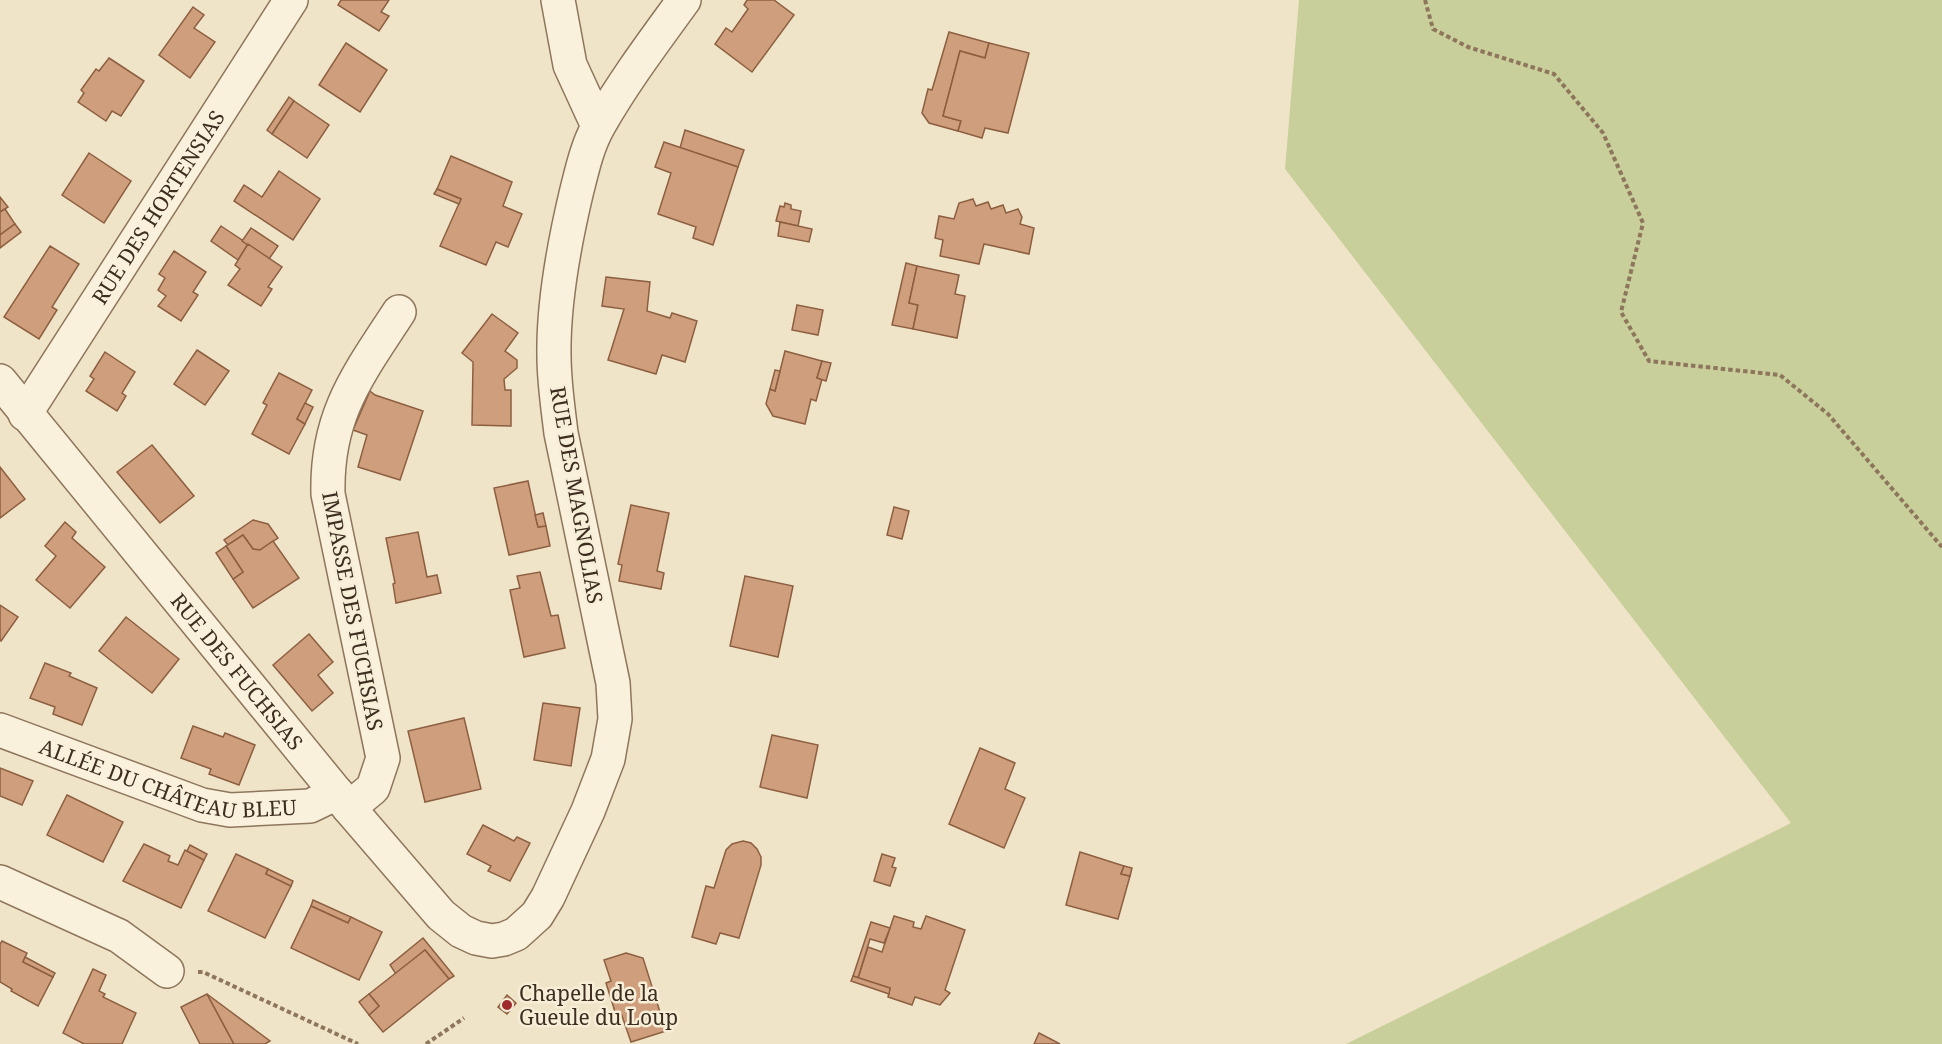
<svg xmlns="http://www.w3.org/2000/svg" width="1942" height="1044" font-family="'Noto Serif',serif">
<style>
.green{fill:#c9cf9b}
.building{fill:#cf9f7d;stroke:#8d5f41;stroke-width:1.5}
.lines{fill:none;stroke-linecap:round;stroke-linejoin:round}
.minor-casing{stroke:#8d765c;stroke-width:36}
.path{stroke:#8d765c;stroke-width:4;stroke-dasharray:4.5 3;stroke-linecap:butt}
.minor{stroke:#faf1dc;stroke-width:33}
.poi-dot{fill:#9e2a2b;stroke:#f7eed8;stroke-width:2}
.labels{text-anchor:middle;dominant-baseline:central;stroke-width:5;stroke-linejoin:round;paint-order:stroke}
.street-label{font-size:21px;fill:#3d2e20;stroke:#f7eed8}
.poi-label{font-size:21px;fill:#3d2e20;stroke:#f7eed8;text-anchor:start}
</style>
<rect width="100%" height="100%" fill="#f0e4c8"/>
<!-- green -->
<polygon class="green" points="1299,0 1942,0 1942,1044 1346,1044 1791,823 1285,169"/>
<!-- building -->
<g class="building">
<polygon points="341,0 389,0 381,12 389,16 379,31 338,5"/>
<polygon points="747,0 774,0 794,15 752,72 715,44 726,28 732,32 748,9 744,5"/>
<polygon points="193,7 204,15 194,28 215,42 190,78 159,55"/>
<polygon points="949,32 989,43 985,58 960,51 943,116 961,121 958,131 929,123 922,113 928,89 932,90"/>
<polygon points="346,43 387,70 360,112 319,85"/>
<polygon points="989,43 1029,53 1008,133 985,128 982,138 958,131 961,121 943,116 960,51 985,58"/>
<polygon points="109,58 144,81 121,116 112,111 106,121 78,102 84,93 81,90 96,69 99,71"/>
<polygon points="289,97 294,101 272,134 267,130"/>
<polygon points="294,101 329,125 307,158 272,134"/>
<polygon points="685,130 744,150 738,167 680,148"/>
<polygon points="664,142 738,167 713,245 693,238 696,227 658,214 671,173 655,167"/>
<polygon points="89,153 131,181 104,223 62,195"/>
<polygon points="451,156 512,182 503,206 522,214 508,247 496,242 486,265 440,246 461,199 437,189"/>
<polygon points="279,171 320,199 293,240 234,201 244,185 262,197"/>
<polygon points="437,189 461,199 459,204 434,194"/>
<polygon points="0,197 8,207 0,212"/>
<polygon points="973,199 976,206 988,202 991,209 1003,205 1006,213 1018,209 1022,217 1020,224 1034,228 1029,254 984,244 979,264 940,256 943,240 935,238 939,216 954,219 959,203"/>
<polygon points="785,203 791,205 791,209 801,211 798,226 776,221 780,206 784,207"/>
<polygon points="5,209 15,224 0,235 0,212"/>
<polygon points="780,222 812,229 809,242 778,236"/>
<polygon points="15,224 21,232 0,248 0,235"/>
<polygon points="221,226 248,244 238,260 211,241"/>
<polygon points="251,228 278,246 269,259 242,241"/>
<polygon points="248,244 282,267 268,287 272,289 261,306 228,285 240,269 235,265"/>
<polygon points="50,246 79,264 52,307 57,310 39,339 4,317"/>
<polygon points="174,251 206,272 193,292 198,295 181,321 158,306 166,296 158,290 165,278 159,274"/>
<polygon points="906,263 917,266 909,303 918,305 913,329 892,325"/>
<polygon points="917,266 959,275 955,294 965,296 957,338 913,329 918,305 909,303"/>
<polygon points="606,277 650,282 647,311 670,318 672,313 697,321 685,362 662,355 656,374 608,360 624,309 602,306"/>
<polygon points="797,305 823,310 818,335 792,330"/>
<polygon points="492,314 518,333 505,351 517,360 517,368 504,379 505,390 511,390 511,426 472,425 473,362 462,353"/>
<polygon points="197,350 229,371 205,405 174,384"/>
<polygon points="785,351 822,361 817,378 822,379 816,401 811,399 805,424 773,416 766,404 770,389 775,391"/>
<polygon points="105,352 135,372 122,393 126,396 117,411 86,391 94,379 90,376"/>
<polygon points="822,361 831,363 826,381 817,378"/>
<polygon points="775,370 780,371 775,391 770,389"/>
<polygon points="279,373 312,390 297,419 305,424 289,454 252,434 267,405 263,403"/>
<polygon points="370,391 375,395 423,411 400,480 358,467 367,435 353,430"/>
<polygon points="305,403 313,407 305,424 297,419"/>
<polygon points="152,445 194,496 160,523 117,472"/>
<polygon points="0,467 25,499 0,518"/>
<polygon points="528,481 538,527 546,526 550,546 509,555 494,488"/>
<polygon points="631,505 669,513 657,571 664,573 661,589 619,581 622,565 618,564"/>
<polygon points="894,507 909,511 902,539 887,535"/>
<polygon points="543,513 546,526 538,527 535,515"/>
<polygon points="253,520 268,524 278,538 260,550 253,549 243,535 228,545 224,540"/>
<polygon points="65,522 76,532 72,538 105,567 70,608 36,580 56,556 45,546"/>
<polygon points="418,532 427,577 437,575 441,593 396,603 393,584 395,583 386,538"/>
<polygon points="243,535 253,549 260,550 273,541 299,578 253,608 233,579 243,572 226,546"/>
<polygon points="226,546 243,572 233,579 216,553"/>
<polygon points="540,572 551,616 558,615 565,648 524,657 510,590 520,588 517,576"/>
<polygon points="745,576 793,586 778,657 730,646"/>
<polygon points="0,605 18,617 1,641 0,640"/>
<polygon points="126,617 179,659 152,693 99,651"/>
<polygon points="309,634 333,662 318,675 333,693 312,711 273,665"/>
<polygon points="45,663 71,673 69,676 97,688 82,725 53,714 55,707 30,698"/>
<polygon points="543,703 580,708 571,766 534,760"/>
<polygon points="464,718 481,789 425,802 408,731"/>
<polygon points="193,726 223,737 225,733 255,745 239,785 209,774 211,769 181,758"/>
<polygon points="772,735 818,745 807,798 760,787"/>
<polygon points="980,748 1015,763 1005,789 1025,798 1004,848 949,824"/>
<polygon points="0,768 33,781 22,805 0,796"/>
<polygon points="67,795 123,822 103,862 47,835"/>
<polygon points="483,825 514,841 517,837 530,843 510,881 488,871 491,866 467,854"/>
<polygon points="743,841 751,843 757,849 761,857 761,865 739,938 720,933 716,944 692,937 706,886 714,888 726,850 732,844"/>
<polygon points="144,844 170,856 168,861 178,865 185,850 204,860 181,908 123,881"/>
<polygon points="190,845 207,854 204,860 187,851"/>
<polygon points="1080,852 1124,866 1121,874 1130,876 1118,919 1066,905"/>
<polygon points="236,854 268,869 266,874 291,886 265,938 208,911"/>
<polygon points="882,854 895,858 892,867 896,868 890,886 874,881"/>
<polygon points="1124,866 1132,868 1130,876 1121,874"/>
<polygon points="268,869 293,881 291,886 266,874"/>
<polygon points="313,900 351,917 348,923 311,906"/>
<polygon points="311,906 348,923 351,917 382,932 359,980 291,948"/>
<polygon points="894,916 914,922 913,927 921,929 926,916 965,930 945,990 950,993 940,1005 915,997 912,1005 888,997 890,988 858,978 868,947 882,952"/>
<polygon points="871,922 890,928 884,943 870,939 858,978 853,976"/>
<polygon points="423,938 454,976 449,979 425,950 396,974 390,965"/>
<polygon points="2,941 27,953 23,962 53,977 38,1006 11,991 12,989 0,982 0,944"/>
<polygon points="425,950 449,979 383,1032 369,1015 379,1006 369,994"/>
<polygon points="626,953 643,958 666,1031 631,1042 621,1013 616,1015 606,983 611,981 604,960"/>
<polygon points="25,957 55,973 53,977 23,962"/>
<polygon points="93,969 106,975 99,991 105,994 103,997 136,1013 122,1044 84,1044 63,1033"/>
<polygon points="853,976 890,988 889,994 851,981"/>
<polygon points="207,994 234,1044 200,1044 181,1007"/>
<polygon points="207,994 270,1041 265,1044 234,1044"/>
<polygon points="369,994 379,1006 369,1015 359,1002"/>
<polygon points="507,995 516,1003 507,1014 498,1007"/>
<polygon points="1039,1033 1060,1044 1034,1044"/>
</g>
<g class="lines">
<!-- minor casing -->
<g class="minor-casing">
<g id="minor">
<polyline points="558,0 570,65 598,126"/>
<path id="s1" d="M0 381 349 808 441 915 461 931 476 938 492 941 504 939 516 934 537 915 548 897 588 811 608 759 615 719 613 683 561 433C558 408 554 382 554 356 553 303 564 245 576 194 582 170 587 146 599 125 624 81 655 40 684 0"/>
<path id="s2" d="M25 414 291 0"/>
<path id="s3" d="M0 730 202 805 230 810 310 806 337 793"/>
<path d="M349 808 373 788 383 758 328 494C326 415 358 375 399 312"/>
<polyline points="0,882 119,936 167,971"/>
</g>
</g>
<!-- path -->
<g class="path">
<polyline points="1425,0 1433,29 1468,47 1554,74 1603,133 1643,223 1621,312 1649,361 1780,375 1828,414 1942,547"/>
<polyline points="198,972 203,972 358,1044"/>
<polyline points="426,1044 464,1018"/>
</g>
<!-- minor -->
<use href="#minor" class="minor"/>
</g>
<!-- markers -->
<circle class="poi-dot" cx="507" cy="1005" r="6"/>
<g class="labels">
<!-- street labels -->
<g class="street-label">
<text stroke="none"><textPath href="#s2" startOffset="246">RUE DES HORTENSIAS</textPath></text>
<text transform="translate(577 495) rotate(80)">RUE DES MAGNOLIAS</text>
<text transform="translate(353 611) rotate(79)">IMPASSE DES FUCHSIAS</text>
<text stroke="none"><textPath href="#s1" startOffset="375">RUE DES FUCHSIAS</textPath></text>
<text stroke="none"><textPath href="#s3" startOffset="177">ALLÉE DU CHÂTEAU BLEU</textPath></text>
</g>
<!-- poi labels -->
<g class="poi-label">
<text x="519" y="993">Chapelle de la<tspan x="519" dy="24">Gueule du Loup</tspan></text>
</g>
</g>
</svg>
